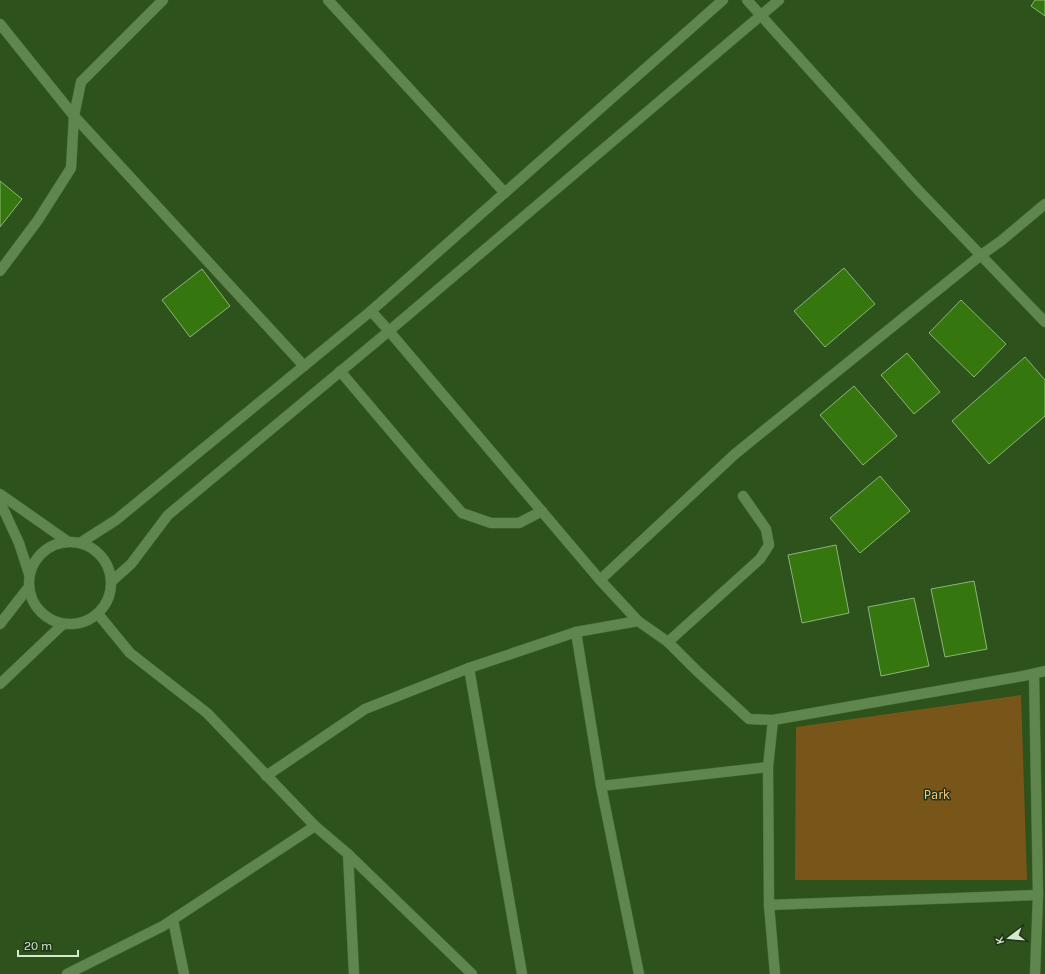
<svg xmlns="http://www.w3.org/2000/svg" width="1045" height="974" font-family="Karla,sans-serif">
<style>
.green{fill:#78561a}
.building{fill:#36760f;stroke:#8bb57b}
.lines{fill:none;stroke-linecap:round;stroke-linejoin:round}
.service-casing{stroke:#4c6c3d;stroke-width:11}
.minor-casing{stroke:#4c6c3d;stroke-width:11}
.tertiary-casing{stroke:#4c6c3d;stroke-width:11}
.service{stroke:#5e864d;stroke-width:10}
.minor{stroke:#5e864d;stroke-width:10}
.tertiary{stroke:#5e864d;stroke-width:10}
.labels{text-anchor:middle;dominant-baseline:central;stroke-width:3;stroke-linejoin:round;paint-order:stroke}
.park-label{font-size:13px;fill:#faca82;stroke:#22331b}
</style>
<rect width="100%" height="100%" fill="#2d521b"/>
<!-- green -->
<polygon class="green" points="1021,695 1027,880 795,880 796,727"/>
<!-- building -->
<g class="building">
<polygon points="1035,0 1045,0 1045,16 1031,6"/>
<polygon points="0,181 22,199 0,227"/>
<polygon points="844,268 875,304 825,347 794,311"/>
<polygon points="202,269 230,306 190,337 162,300"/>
<polygon points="961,300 1006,344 974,377 929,333"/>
<polygon points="907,353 940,392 914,414 881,375"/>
<polygon points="1025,357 1045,380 1045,416 989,464 952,421"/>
<polygon points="854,386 897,436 863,465 820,415"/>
<polygon points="880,476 910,511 860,553 830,518"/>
<polygon points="836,545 849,613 802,623 788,555"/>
<polygon points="974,581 987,649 945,657 931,589"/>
<polygon points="914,598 929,666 881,676 868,607"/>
</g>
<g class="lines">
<!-- service casing -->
<g class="service-casing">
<polyline id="service" points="668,642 760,559 769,545 766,529 743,496"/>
</g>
<!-- minor casing -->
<g class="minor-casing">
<g id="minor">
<polyline points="328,0 505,193"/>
<polyline points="747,0 919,191 1045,322"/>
<polyline points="0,24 74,116 304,366"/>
<polyline points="0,271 38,220 71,168 74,116 81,82 163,0"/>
<polyline points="371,311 389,331 600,580 638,621 668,642 697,671 749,719 773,720 1023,676 1045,671"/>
<polyline points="340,371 423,469 462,513 491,523 519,523 542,511"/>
<polyline points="600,580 735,454 981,255 1001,241 1045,204"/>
<polyline points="576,632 601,786 639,974"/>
<polyline points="469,668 522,974"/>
<polyline points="1034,674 1038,895 1035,974"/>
<polyline points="773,720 768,767 769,905 775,974"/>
<polyline points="266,776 365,709 469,668 576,632 638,621"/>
<polyline points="601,786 768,767"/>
<polyline points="348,854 354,974"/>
<polyline points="769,905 1038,895"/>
<polyline points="173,920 184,974"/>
<polyline points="67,974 163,926 315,826"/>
</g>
</g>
<!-- tertiary casing -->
<g class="tertiary-casing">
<g id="tertiary">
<polyline points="0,494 67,541"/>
<polyline points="0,502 19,543 29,574"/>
<circle cx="70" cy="583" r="41"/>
<polyline points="80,543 116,520 371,311 723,0"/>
<polyline points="112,581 131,564 168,515 389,331 779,0"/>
<polyline points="98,614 130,653 207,713 315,826 348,854 472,974"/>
<polyline points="0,624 28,588"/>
<polyline points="0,684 62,625"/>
</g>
</g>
<!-- service -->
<use href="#service" class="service"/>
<!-- minor -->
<use href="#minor" class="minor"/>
<!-- tertiary -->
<use href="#tertiary" class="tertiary"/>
</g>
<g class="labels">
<!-- park labels -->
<g class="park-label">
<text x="937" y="794">Park</text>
</g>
</g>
<!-- north arrow -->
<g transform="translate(1009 938) rotate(254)" stroke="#22331b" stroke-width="3" paint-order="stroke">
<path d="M0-3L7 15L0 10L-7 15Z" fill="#d4e9cb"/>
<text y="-6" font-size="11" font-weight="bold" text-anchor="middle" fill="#d4e9cb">K</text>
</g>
<!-- scale -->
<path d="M18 950v6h60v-6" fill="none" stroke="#d4e9cb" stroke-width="2"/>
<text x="24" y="950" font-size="12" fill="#d4e9cb" stroke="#22331b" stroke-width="3" paint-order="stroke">20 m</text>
</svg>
